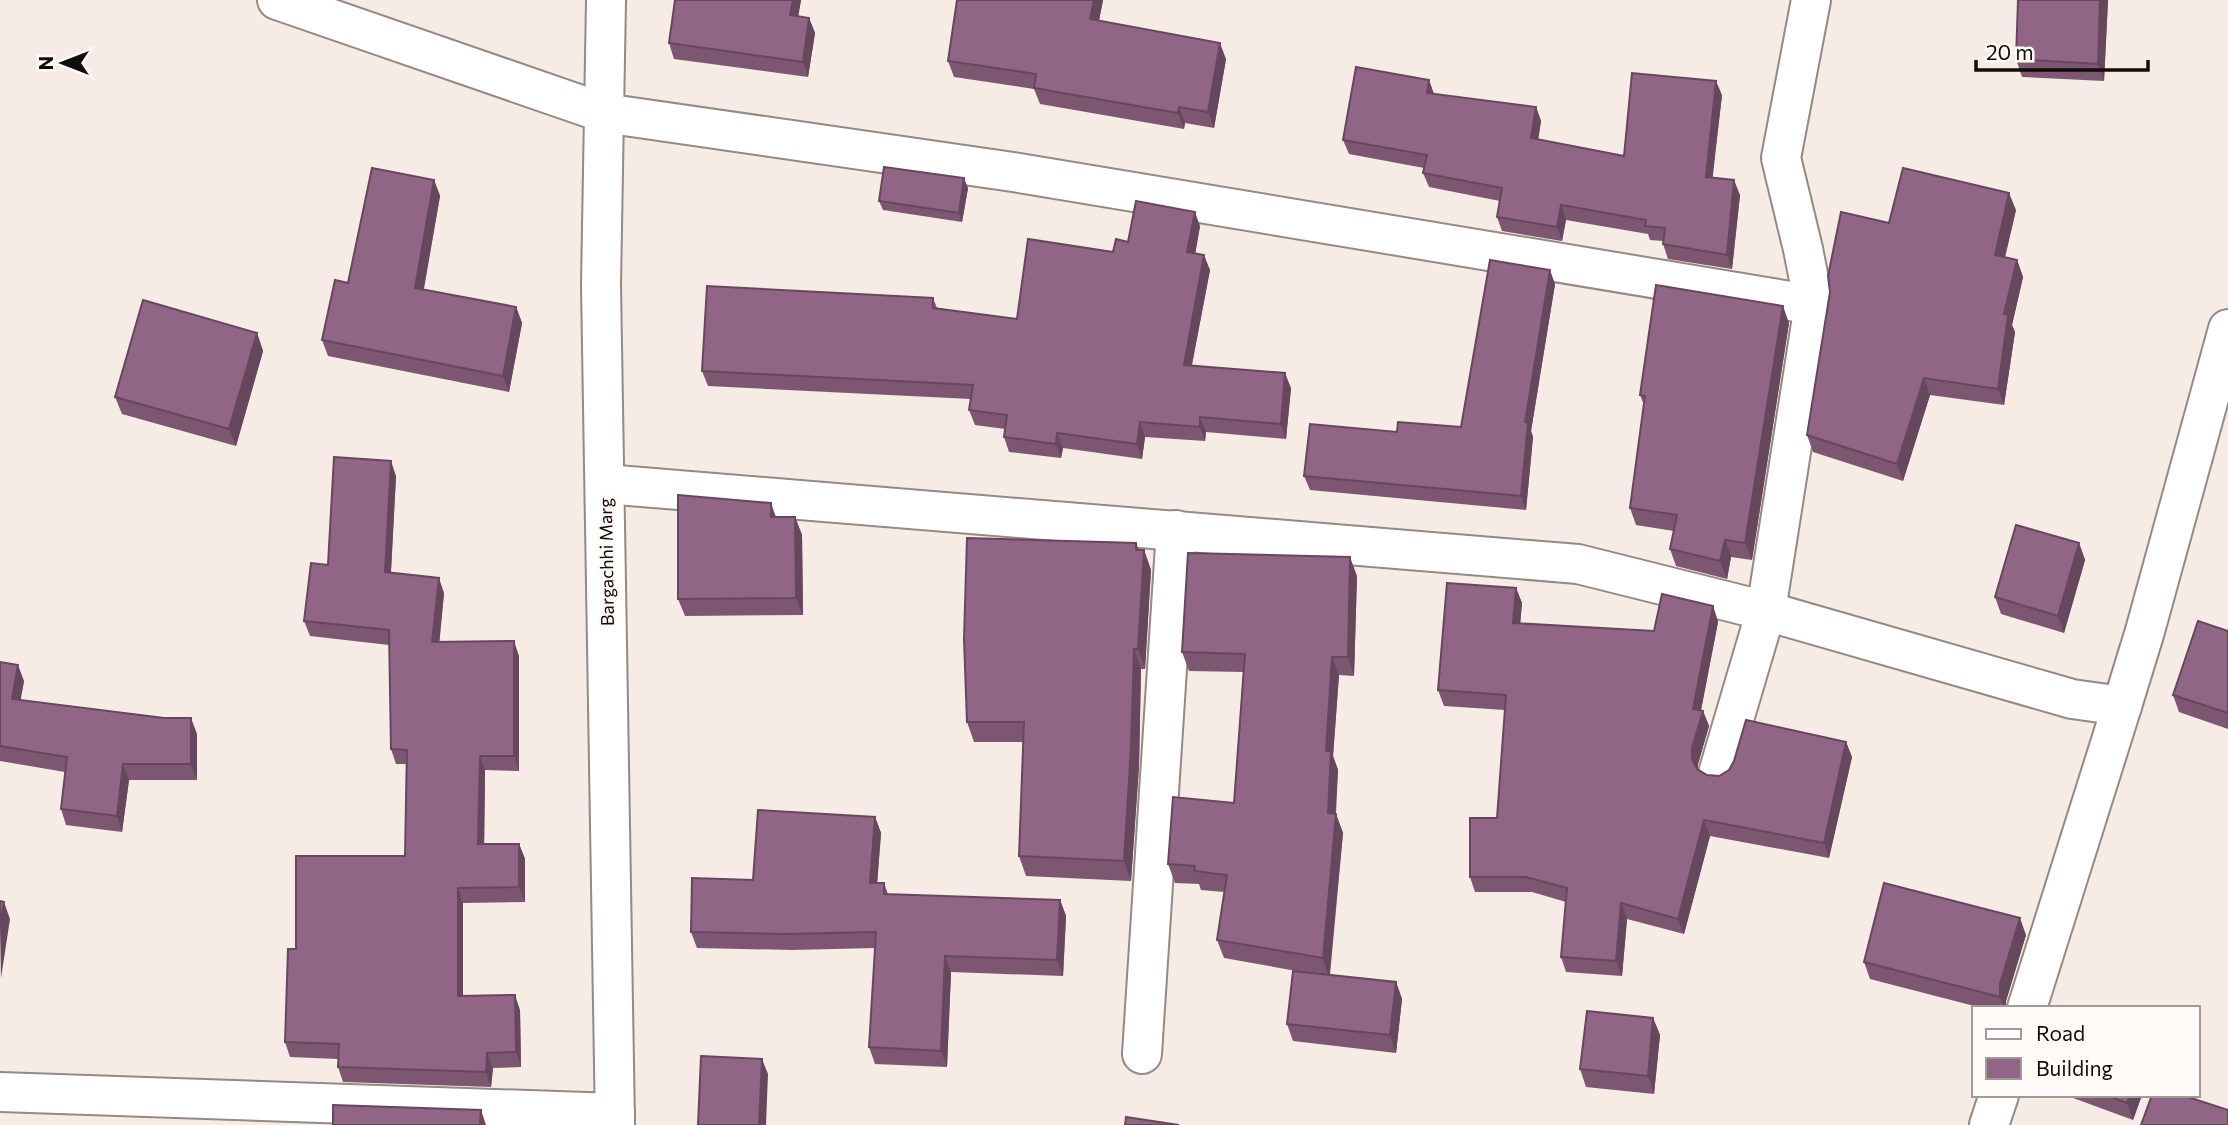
<svg xmlns="http://www.w3.org/2000/svg" width="2228" height="1125" font-family="Commissioner,sans-serif">
<style>
.lines{fill:none;stroke-linecap:round;stroke-linejoin:round}
.minor-casing{stroke:#958984;stroke-width:42}
.minor{stroke:#fff;stroke-width:38}
.wall{fill:#7d5772}
.shaded-wall{fill:#66475d}
.building{fill:#916585;stroke:#66475d;stroke-width:2}
.labels{text-anchor:middle;dominant-baseline:central;stroke-width:7;stroke-linejoin:round;paint-order:stroke}
.street-label{font-size:18px;fill:#110d0b;stroke:#fffaf7}
</style>
<rect width="100%" height="100%" fill="#f7ebe5"/>
<g class="lines">
<!-- minor casing -->
<g class="minor-casing">
<g id="minor">
<polyline points="277,0 604,113 1013,172 1814,305"/>
<polyline points="606,0 601,285 615,1125"/>
<polyline points="605,484 1578,564 1766,611 2072,699 2122,706 2145,631 2228,329"/>
<polyline points="1719,770 1766,611 1814,305 1803,249 1781,158 1811,0"/>
<polyline points="2027,1008 2122,706"/>
<polyline points="1142,1054 1176,530"/>
<polyline points="0,1092 615,1113"/>
<polyline points="1989,1125 1999,1095"/>
</g>
</g>
<!-- minor -->
<use href="#minor" class="minor"/>
</g>
<!-- wall -->
<g class="wall">
<polygon points="675,0 801,0 798,16 809,18 815,33 808,77 674,59 669,43"/>
<polygon points="957,0 1103,0 1099,21 1226,59 1214,128 1185,123 1184,129 1040,104 1034,89 954,77 948,61"/>
<polygon points="2018,0 2108,0 2104,81 2022,77 2016,59"/>
<polygon points="1429,80 1434,94 1536,107 1541,121 1538,140 1624,156 1722,95 1712,178 1740,195 1732,269 1668,259 1663,244 1663,241 1650,240 1648,234 1566,220 1562,241 1502,231 1497,217 1500,201 1429,187 1423,173 1424,168 1349,154 1343,140"/>
<polygon points="434,180 440,196 424,289 516,307 522,323 509,392 328,356 322,340 348,283"/>
<polygon points="968,188 962,222 883,210 879,201"/>
<polygon points="2016,210 2005,258 2017,260 2023,277 2012,325 2015,332 2004,405 1930,395 1903,481 1813,452 1807,435 1830,292 1889,223"/>
<polygon points="1200,226 1195,253 1210,270 1192,365 1291,388 1286,439 1206,432 1205,441 1145,437 1142,459 1063,448 1061,458 1009,452 1004,437 1005,429 975,425 969,410 971,399 708,386 702,371 933,298 937,308 1017,319 1128,242"/>
<polygon points="1555,284 1531,431 1533,437 1526,510 1310,490 1304,476 1397,432 1461,427"/>
<polygon points="1789,323 1752,560 1731,557 1727,579 1676,566 1670,549 1674,531 1636,525 1630,508 1644,405 1640,395"/>
<polygon points="257,333 263,351 236,446 122,414 115,397"/>
<polygon points="396,476 391,573 444,593 439,642 519,656 519,771 485,770 484,844 519,844 525,859 525,902 463,903 463,996 520,1010 521,1067 493,1068 491,1087 343,1082 338,1067 338,1059 290,1057 285,1042 296,949 405,856 406,764 396,764 391,749 389,645 310,636 304,621 328,565"/>
<polygon points="776,517 795,517 802,535 803,615 685,616 678,599"/>
<polygon points="1136,543 1139,550 1144,550 1151,570 1145,669 1141,669 1139,766 1131,881 1026,876 1019,856 1023,742 974,742 967,722"/>
<polygon points="2079,543 2085,560 2064,633 2001,614 1995,597"/>
<polygon points="1357,576 1354,676 1339,675 1333,756 1338,770 1336,814 1343,833 1330,975 1396,982 1402,999 1396,1053 1293,1041 1287,1024 1302,972 1224,958 1217,940 1224,892 1201,890 1199,884 1175,883 1168,864 1234,803 1243,672 1189,671 1182,652"/>
<polygon points="1516,588 1522,603 1520,623 1654,631 1713,606 1718,622 1701,711 1703,711 1709,726 1698,764 1698,770 1707,775 1719,776 1846,742 1852,757 1829,858 1710,836 1684,934 1627,919 1622,976 1566,972 1561,957 1566,902 1532,892 1475,892 1470,877 1497,818 1505,710 1444,706 1438,690"/>
<polygon points="2228,631 2228,729 2179,712 2173,695"/>
<polygon points="0,662 24,681 20,700 197,734 197,780 129,780 122,832 66,825 61,809 65,772 0,761"/>
<polygon points="875,817 881,833 877,883 884,883 888,894 1060,900 1066,916 1063,976 951,972 947,1067 875,1064 869,1047 875,948 792,950 697,948 691,932 753,880"/>
<polygon points="2026,935 2006,1001 2006,1008 1982,1008 1870,979 1864,962"/>
<polygon points="1653,1018 1660,1035 1654,1094 1586,1087 1580,1069"/>
<polygon points="2065,1095 2142,1095 2133,1120"/>
</g>
<!-- shaded-wall -->
<g class="shaded-wall">
<polygon points="793,0 801,0 796,30 790,15"/>
<polygon points="1094,0 1103,0 1096,35 1090,19"/>
<polygon points="2100,0 2108,0 2104,81 2098,64"/>
<polygon points="809,18 815,33 808,77 803,62"/>
<polygon points="1220,43 1226,59 1214,128 1208,112"/>
<polygon points="1429,80 1434,95 1427,93"/>
<polygon points="1716,81 1722,95 1711,192 1706,177"/>
<polygon points="1179,107 1185,123 1184,129 1178,113"/>
<polygon points="1536,107 1541,121 1536,153 1531,138"/>
<polygon points="964,178 968,188 962,222 959,213"/>
<polygon points="434,180 440,196 421,303 415,288"/>
<polygon points="1734,180 1740,195 1732,269 1727,255"/>
<polygon points="2009,193 2016,210 2001,272 1995,255"/>
<polygon points="1561,205 1566,220 1562,241 1557,227"/>
<polygon points="1195,212 1200,226 1193,267 1187,252"/>
<polygon points="1204,255 1210,270 1189,379 1184,365"/>
<polygon points="2017,260 2023,277 2012,325 2015,332 2004,405 1998,389 2004,314"/>
<polygon points="1550,270 1555,284 1531,431 1533,437 1526,510 1521,496 1525,422"/>
<polygon points="1783,306 1789,323 1752,560 1745,543"/>
<polygon points="516,307 522,323 509,392 503,376"/>
<polygon points="257,333 263,351 236,446 229,429"/>
<polygon points="1285,373 1291,388 1286,439 1281,424"/>
<polygon points="1924,378 1930,395 1903,481 1897,464"/>
<polygon points="1200,417 1206,432 1205,441 1200,427"/>
<polygon points="1140,422 1145,437 1142,459 1137,444"/>
<polygon points="1057,433 1063,448 1061,458 1056,444"/>
<polygon points="391,461 396,476 390,587 385,572"/>
<polygon points="771,503 777,520 771,517"/>
<polygon points="795,517 802,535 803,615 796,598"/>
<polygon points="1725,540 1731,557 1727,579 1720,561"/>
<polygon points="1136,543 1143,563 1144,550 1151,570 1145,669 1138,649"/>
<polygon points="2079,543 2085,560 2064,633 2058,616"/>
<polygon points="1350,557 1357,576 1354,676 1348,657"/>
<polygon points="439,578 444,593 438,657 432,642"/>
<polygon points="1516,588 1522,603 1519,638 1513,623"/>
<polygon points="1713,606 1718,622 1698,724 1693,709"/>
<polygon points="514,641 519,656 519,771 514,756"/>
<polygon points="1134,649 1141,669 1139,766 1131,881 1124,861"/>
<polygon points="1332,657 1339,675 1333,756 1338,770 1334,832 1328,813 1326,751"/>
<polygon points="18,665 24,681 18,715 12,699"/>
<polygon points="1703,711 1709,726 1698,764 1698,774 1692,759 1692,748"/>
<polygon points="191,718 197,734 197,780 191,764"/>
<polygon points="1846,742 1852,757 1829,858 1824,843"/>
<polygon points="480,756 485,770 484,859 478,844"/>
<polygon points="123,764 129,780 122,832 117,816"/>
<polygon points="1336,814 1343,833 1329,977 1323,958"/>
<polygon points="875,817 881,833 876,899 870,883"/>
<polygon points="1704,820 1710,836 1684,934 1678,919"/>
<polygon points="519,844 525,859 525,902 519,887"/>
<polygon points="458,888 463,903 463,1010 458,996"/>
<polygon points="1060,900 1066,916 1063,976 1057,960"/>
<polygon points="4,902 10,919 1,978 0,926"/>
<polygon points="1621,903 1627,919 1622,976 1616,961"/>
<polygon points="2020,918 2026,935 2006,1001 2006,1008 2004,1008 2000,997 2000,984"/>
<polygon points="945,956 951,972 947,1067 941,1051"/>
<polygon points="1396,982 1402,999 1396,1053 1390,1035"/>
<polygon points="515,995 520,1010 521,1067 516,1052"/>
<polygon points="1653,1018 1660,1035 1654,1094 1648,1076"/>
<polygon points="487,1053 493,1068 491,1087 486,1072"/>
<polygon points="762,1059 768,1074 766,1125 759,1125"/>
<polygon points="2130,1095 2142,1095 2133,1120 2127,1103"/>
<polygon points="481,1110 486,1125 480,1125"/>
</g>
<!-- building -->
<g class="building">
<polygon points="675,0 793,0 790,15 809,18 803,62 669,43"/>
<polygon points="957,0 1094,0 1090,19 1220,43 1208,112 1179,107 1178,113 1034,88 1036,74 948,61"/>
<polygon points="2018,0 2100,0 2098,64 2016,59"/>
<polygon points="1356,67 1429,80 1427,93 1536,107 1531,138 1624,156 1632,73 1716,81 1706,177 1734,180 1727,255 1663,244 1665,228 1645,226 1646,220 1561,205 1557,227 1497,217 1502,188 1423,173 1427,155 1343,140"/>
<polygon points="884,167 964,178 959,213 879,201"/>
<polygon points="372,168 434,180 415,288 516,307 503,376 322,340 335,280 348,283"/>
<polygon points="1903,168 2009,193 1995,255 2017,260 2004,314 2008,315 1998,389 1924,378 1897,464 1807,435 1830,292 1828,276 1841,212 1889,223"/>
<polygon points="1136,201 1195,212 1187,252 1204,255 1184,365 1285,373 1281,424 1200,417 1200,427 1140,422 1137,444 1057,433 1056,444 1004,437 1007,415 969,410 973,385 702,371 707,286 933,298 933,308 1017,319 1028,239 1113,252 1116,239 1128,242"/>
<polygon points="1490,260 1550,270 1525,422 1528,423 1521,496 1304,476 1310,424 1397,432 1398,422 1461,427"/>
<polygon points="1656,285 1783,306 1745,543 1725,540 1720,561 1670,549 1677,515 1630,508 1645,396 1640,395"/>
<polygon points="143,300 257,333 229,429 115,397"/>
<polygon points="334,457 391,461 385,572 439,578 432,642 514,641 514,756 480,756 478,844 519,844 519,887 458,888 458,996 515,995 516,1052 487,1053 486,1072 338,1067 339,1044 285,1042 288,949 296,949 296,856 405,856 407,750 391,749 389,630 304,621 311,563 328,565"/>
<polygon points="678,495 771,503 771,517 795,517 796,598 678,599"/>
<polygon points="2016,525 2079,543 2058,616 1995,597"/>
<polygon points="967,538 1136,543 1136,550 1144,550 1138,649 1134,649 1131,746 1124,861 1019,856 1024,722 967,722 964,639"/>
<polygon points="1188,553 1350,557 1348,657 1332,657 1326,751 1331,751 1328,813 1336,814 1323,958 1217,940 1227,875 1194,871 1195,866 1168,864 1173,797 1234,803 1245,654 1182,652"/>
<polygon points="1447,583 1516,588 1513,623 1654,631 1662,594 1713,606 1693,709 1703,711 1692,748 1692,759 1697,769 1707,775 1719,776 1729,770 1734,761 1746,720 1846,742 1824,843 1704,820 1678,919 1621,903 1616,961 1561,957 1567,888 1526,877 1470,877 1470,818 1497,818 1506,695 1438,690"/>
<polygon points="2198,621 2228,631 2228,713 2173,695"/>
<polygon points="0,662 18,665 12,699 164,718 191,718 191,764 123,764 117,816 61,809 67,757 0,746"/>
<polygon points="758,810 875,817 870,883 884,883 884,894 1060,900 1057,960 945,956 941,1051 869,1047 876,932 786,934 691,932 692,878 753,880"/>
<polygon points="1884,883 2020,918 2000,984 2000,997 1864,962"/>
<polygon points="0,901 4,902 0,926"/>
<polygon points="1293,971 1396,982 1390,1035 1287,1024"/>
<polygon points="1587,1011 1653,1018 1648,1076 1580,1069"/>
<polygon points="701,1056 762,1059 759,1125 698,1125"/>
<polygon points="2106,1095 2130,1095 2127,1103"/>
<polygon points="2152,1095 2182,1095 2228,1110 2228,1125 2141,1125"/>
<polygon points="333,1105 481,1110 480,1125 333,1125"/>
<polygon points="1126,1117 1179,1125 1125,1125"/>
</g>
<g class="labels">
<!-- street labels -->
<g class="street-label">
<text transform="translate(606 562) rotate(-91)">Bargachhi Marg</text>
</g>
</g>
<!-- legend -->
<rect x="1972" y="1006" width="228" height="91" fill="#fffaf7" stroke="#a09b99" stroke-width="2"/>
<rect x="1986" y="1029" width="35" height="10" fill="#ffffff" stroke="#a09b99" stroke-width="2"/>
<text x="2036" y="1041" font-size="21" fill="#110d0b">Road</text>
<rect x="1986" y="1058" width="35" height="21" fill="#916585" stroke="#a09b99" stroke-width="2"/>
<text x="2036" y="1076" font-size="21" fill="#110d0b">Building</text>
<!-- north arrow -->
<g transform="translate(63 63) rotate(270)" stroke="#fffaf7" stroke-width="5" paint-order="stroke">
<path d="M0-5L12 26L0 18L-12 26Z" fill="#110d0b"/>
<text y="-10" font-size="19" font-weight="bold" text-anchor="middle" fill="#110d0b">N</text>
</g>
<!-- scale -->
<path d="M1976 60v10h172v-10" fill="none" stroke="#110d0b" stroke-width="3.5"/>
<text x="1986" y="60" font-size="21" fill="#110d0b" stroke="#fffaf7" stroke-width="5" paint-order="stroke">20 m</text>
</svg>
